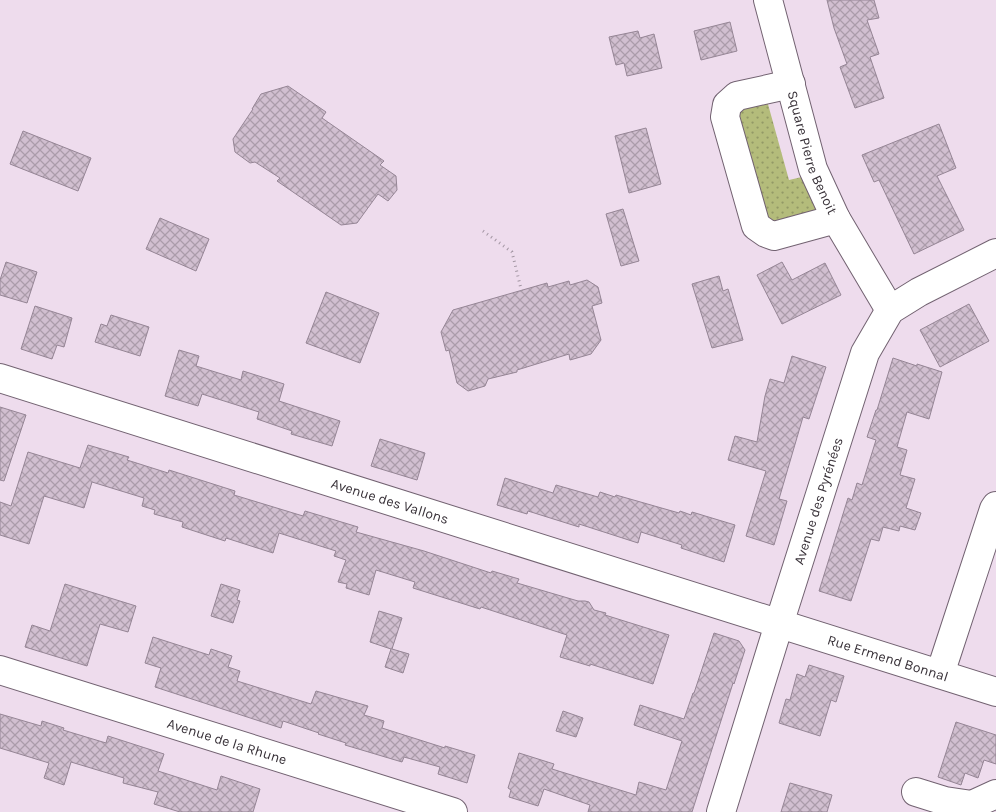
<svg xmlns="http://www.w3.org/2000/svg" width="996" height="812" font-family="Karla,sans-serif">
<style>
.grass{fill:url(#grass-dots)}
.building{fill:url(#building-cross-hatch);stroke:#958595}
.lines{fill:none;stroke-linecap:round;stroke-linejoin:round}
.minor-casing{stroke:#726271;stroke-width:30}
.path{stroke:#a295a2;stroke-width:3;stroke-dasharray:1 4;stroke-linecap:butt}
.minor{stroke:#fff;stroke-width:28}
.labels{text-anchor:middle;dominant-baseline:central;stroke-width:4;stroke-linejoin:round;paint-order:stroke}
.street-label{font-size:14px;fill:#383138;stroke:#eedced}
</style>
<defs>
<pattern id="grass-dots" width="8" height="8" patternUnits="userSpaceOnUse" patternTransform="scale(1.25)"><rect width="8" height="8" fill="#b4bc7b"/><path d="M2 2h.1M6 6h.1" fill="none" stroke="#939966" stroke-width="1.8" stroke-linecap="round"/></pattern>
<pattern id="building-cross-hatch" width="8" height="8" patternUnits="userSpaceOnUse" patternTransform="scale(1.25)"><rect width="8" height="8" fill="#d1bfd0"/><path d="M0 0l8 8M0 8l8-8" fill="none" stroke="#ab9caa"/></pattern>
</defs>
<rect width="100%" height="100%" fill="#eedced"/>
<!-- grass -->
<polygon class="grass" points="766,97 789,180 806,176 817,203 815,211 783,228 765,220 733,109"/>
<!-- building -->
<g class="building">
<polygon points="827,0 874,0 879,18 867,20 879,54 870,57 884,98 855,108 840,67 847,64 834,28"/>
<polygon points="730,22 737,51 701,60 694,31"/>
<polygon points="638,31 640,38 654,34 662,68 627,76 624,63 616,65 609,37"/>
<polygon points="288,86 326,112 322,118 384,161 380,165 396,176 397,190 388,201 378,194 357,223 341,225 277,181 280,178 255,162 250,163 235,152 233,139 253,109 252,109 261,94"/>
<polygon points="939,124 956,168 937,176 964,230 914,254 879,180 874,182 862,155"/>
<polygon points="646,128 661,184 629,193 615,136"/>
<polygon points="23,131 91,158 78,191 10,164"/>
<polygon points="623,209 639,261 621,266 606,214"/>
<polygon points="160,218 209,239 196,271 146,249"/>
<polygon points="6,262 37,272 27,303 0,295 0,280"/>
<polygon points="782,262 792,280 825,263 841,295 782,324 757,275"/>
<polygon points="719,276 723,291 728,289 743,340 712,348 692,284"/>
<polygon points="587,280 598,287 602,303 592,306 601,340 591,354 570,360 569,354 517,370 517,372 488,379 485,386 468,391 457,383 449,350 446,351 441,332 453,310 547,283 548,287 569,281 570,285"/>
<polygon points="326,292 379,313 360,363 306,343"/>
<polygon points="969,304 989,341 940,367 920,330"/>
<polygon points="35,306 72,318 64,347 57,345 52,359 21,349"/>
<polygon points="111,315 149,327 140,356 95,342 101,324 107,326"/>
<polygon points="179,350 199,356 196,366 241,380 243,371 284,384 279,401 340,421 332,446 291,434 292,431 257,419 259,412 202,394 198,406 165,396"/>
<polygon points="792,356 826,367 809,419 803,417 779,499 787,501 774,545 746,536 766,471 728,460 735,436 757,442 765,396 770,379 784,383"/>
<polygon points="893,358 917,366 917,364 942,372 929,419 907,412 897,447 907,450 900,475 915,479 906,508 921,513 915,530 900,526 899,531 883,527 879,541 871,539 851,601 819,591 848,498 852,500 857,483 862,485 876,440 867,437 876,410 877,410"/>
<polygon points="0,407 26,415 4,481 0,480"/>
<polygon points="380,439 425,453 417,480 371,466"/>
<polygon points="88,445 129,457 127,460 168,473 169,470 235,491 234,495 303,516 305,511 358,527 356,532 424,551 491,573 492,571 519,579 517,583 578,601 585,601 589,602 594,610 606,613 605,615 669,635 653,684 590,664 590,666 560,657 567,635 481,607 480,609 413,588 415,582 376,570 369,595 346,588 347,584 338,582 346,560 334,556 336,551 279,533 273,553 226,538 225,541 182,527 183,522 154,514 155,510 142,506 144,498 92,482 84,508 44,496 29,544 0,535 0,502 11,506 28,452 80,468"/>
<polygon points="505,478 553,493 556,485 598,497 600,492 615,497 616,495 679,513 680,511 691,515 692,512 735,525 724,562 681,548 682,545 641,532 638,543 579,524 579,527 528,511 527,514 497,505"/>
<polygon points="65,584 136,606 128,632 100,624 87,666 25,647 32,625 50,631"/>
<polygon points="221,584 240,590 237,600 240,601 233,623 211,616"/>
<polygon points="379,611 402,618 392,649 409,654 403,673 385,667 391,649 370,642"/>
<polygon points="714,633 739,641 745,650 734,684 733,683 692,812 588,812 590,805 544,789 538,806 509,797 511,790 508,788 519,753 554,764 552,769 636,795 639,782 666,790 682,741 634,725 640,705 684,719 693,693 694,693"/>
<polygon points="153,637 209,655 211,649 232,656 228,667 240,671 237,681 311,704 316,691 368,706 364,715 384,721 382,728 445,748 445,746 475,755 467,783 438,774 440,767 404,757 402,762 345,745 346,743 318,734 319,733 283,721 281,728 155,687 161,668 145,663"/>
<polygon points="809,665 844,676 836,702 831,700 820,736 779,723 786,699 790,700 797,674 805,677"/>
<polygon points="563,711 583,718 576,737 556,731"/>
<polygon points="0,714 41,726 42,721 64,728 63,730 106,743 108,736 164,754 158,771 217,790 221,776 260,789 253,812 180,812 154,804 158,792 123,783 124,778 71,762 64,785 44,778 49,763 0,748"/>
<polygon points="956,722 996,735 996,764 984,760 978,778 965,773 961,785 938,777"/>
<polygon points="790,783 832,795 827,812 781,812"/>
</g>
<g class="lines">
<!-- minor casing -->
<g class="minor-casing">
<g id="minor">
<path id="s1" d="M768 0 813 169 836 219 890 310"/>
<polyline points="791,84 737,96 727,105 725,117 756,226 766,233 774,236 836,219"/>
<path id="s2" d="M0 378 996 692"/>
<path id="s3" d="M0 670 453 812"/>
<polyline points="940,674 994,509 996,506"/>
<polyline points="916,792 945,801 972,805 996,794"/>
<path id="s4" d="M721 812 779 624 865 353 890 310 919 292 996 253"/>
</g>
</g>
<!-- path -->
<polyline class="path" points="483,231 512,252 522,293"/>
<!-- minor -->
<use href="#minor" class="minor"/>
</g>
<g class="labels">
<!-- street labels -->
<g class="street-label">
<text stroke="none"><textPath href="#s1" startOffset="159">Square Pierre Benoit</textPath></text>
<text stroke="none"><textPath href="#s2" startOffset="409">Avenue des Vallons</textPath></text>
<text stroke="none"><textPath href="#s4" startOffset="326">Avenue des Pyrénées</textPath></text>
<text stroke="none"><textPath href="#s2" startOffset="931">Rue Ermend Bonnal</textPath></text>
<text stroke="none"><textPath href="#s3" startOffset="238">Avenue de la Rhune</textPath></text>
</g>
</g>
</svg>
